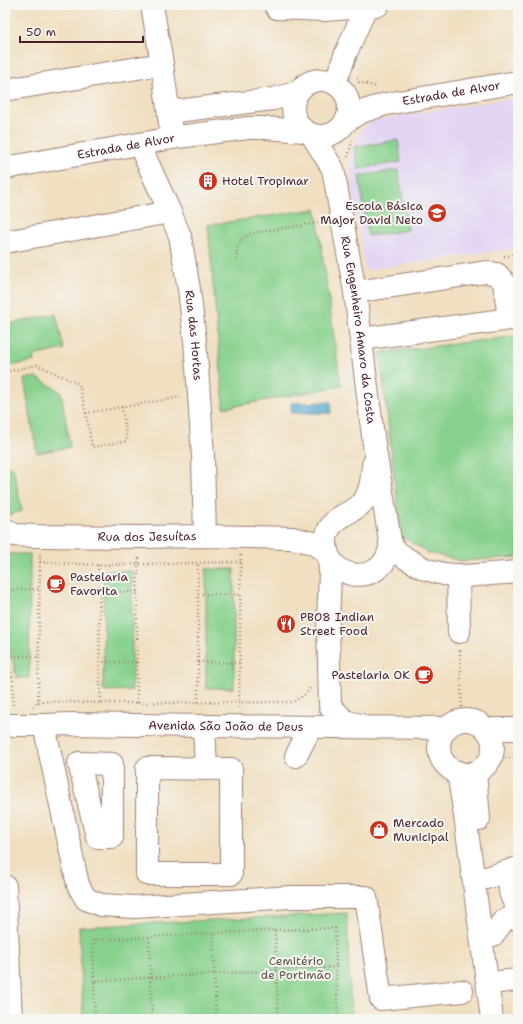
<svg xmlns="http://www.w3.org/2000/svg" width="523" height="1024" font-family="'Shantell Sans',sans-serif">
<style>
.built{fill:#e2d4f3}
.green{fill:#88d18d;stroke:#69785c}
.water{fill:#4fa5cb;stroke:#4c627b}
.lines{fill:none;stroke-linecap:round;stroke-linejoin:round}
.minor-casing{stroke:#9d7f76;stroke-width:24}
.path{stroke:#9d7f76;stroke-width:2.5;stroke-dasharray:1 3;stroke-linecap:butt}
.minor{stroke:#fff;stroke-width:22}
.labels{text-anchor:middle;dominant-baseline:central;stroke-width:4;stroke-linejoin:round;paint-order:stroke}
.street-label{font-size:12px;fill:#4a1f2b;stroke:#f6f6f2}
.poi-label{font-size:12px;fill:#4a1f2b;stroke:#f6f6f2;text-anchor:start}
.park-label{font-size:12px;fill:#5d5448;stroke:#f6f6f2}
</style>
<rect width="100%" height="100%" fill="#f6f6f2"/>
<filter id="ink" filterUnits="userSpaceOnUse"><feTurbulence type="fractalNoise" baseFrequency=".025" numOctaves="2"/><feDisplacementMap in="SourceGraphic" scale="8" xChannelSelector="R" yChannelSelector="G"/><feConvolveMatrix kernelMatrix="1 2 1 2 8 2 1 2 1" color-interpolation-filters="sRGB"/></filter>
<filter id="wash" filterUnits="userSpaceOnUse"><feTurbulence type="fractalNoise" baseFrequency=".012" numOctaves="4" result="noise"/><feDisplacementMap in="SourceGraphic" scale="16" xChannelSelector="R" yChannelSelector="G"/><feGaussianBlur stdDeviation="0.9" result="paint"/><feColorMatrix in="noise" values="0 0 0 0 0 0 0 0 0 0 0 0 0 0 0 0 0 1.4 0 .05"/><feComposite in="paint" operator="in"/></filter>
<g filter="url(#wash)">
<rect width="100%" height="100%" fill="#f0dfc0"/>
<!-- built -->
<polygon class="built" points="518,97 518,248 365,270 350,168 350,161 351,152 354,142 363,128 369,123 375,120"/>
<!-- green -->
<g class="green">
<polygon points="398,140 401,162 358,169 354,147"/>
<polygon points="398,170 408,230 368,236 359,176"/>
<polygon points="316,209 341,386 224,408 208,225"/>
<polygon points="56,314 64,349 33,356 34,361 5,367 5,325"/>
<polygon points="518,336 518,557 461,561 429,553 401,536 380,353"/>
<polygon points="36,377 61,392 70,447 37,453 24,379"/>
<polygon points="5,457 7,467 13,467 22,511 9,515 5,513"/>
<polygon points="5,554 30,554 29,678 17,678 5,631"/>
<rect x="206" y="569" width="28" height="119"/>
<polygon points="104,571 132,571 132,690 103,691"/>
<polygon points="347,913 351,1019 83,1019 79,927"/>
</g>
<!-- water -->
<polygon class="water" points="331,402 331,413 291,413 291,403"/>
</g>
<g filter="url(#ink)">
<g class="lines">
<!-- minor casing -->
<g class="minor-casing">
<g id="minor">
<polyline points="152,5 162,64 172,138"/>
<polyline points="275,5 277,8 324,10 366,7 367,5"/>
<circle cx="321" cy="108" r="28"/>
<polyline points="335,83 346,53 366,7 378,5"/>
<polyline points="5,90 162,64"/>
<polyline points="169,112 273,99 296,93"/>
<path id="s1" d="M346 121 361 112 386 104 518 82"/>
<path id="s2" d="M312 135 333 169 355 292 374 444 390 540 393 549 407 559 425 569 443 574 465 576 518 572"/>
<path id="s3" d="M139 144 170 212 180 236 189 289 195 341 199 395 203 457 205 536"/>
<path id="s4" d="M5 168 178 137 248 128H265L304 131"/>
<polyline points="5,242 170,212"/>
<polyline points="355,292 486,272 497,274 504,282 509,319"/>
<polyline points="361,339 518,318"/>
<path d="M373 465C372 477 371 493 362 503 357 509 349 512 342 516 332 521 325 533 326 543 327 580 378 587 389 552 390 548 390 544 390 540"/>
<path id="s5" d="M5 529 14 535 36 536 140 537 205 536 292 538 313 543 327 553"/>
<polyline points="329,558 330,572 328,623 330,706 345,721 360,725"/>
<polyline points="458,575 459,632"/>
<circle cx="466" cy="747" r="27"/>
<path id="s6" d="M5 725H44L70 724 204 726 446 728"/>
<polyline points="44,725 78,885 86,899 101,905 135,907 291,897 366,897 381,999 462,991"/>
<polyline points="204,726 206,769"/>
<polyline points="486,729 518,729"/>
<polyline points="296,756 311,727"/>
<polygon points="79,763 112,764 112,837 97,837"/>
<polygon points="147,768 231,769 231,874 147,874"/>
<polyline points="458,772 465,816 492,1019"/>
<polyline points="475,772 479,819"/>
<path d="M518 869C508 884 506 892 518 907"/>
<polyline points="486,878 518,868"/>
<polyline points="5,886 11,1019"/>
<polyline points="493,935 504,920 518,916"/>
<polyline points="499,982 518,980"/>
</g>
</g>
<!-- path -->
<g class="path">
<polyline points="357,78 359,82 377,87"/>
<polyline points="348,157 353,138"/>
<polyline points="504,256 516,255 518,266"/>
<polyline points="237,260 237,249 241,239 253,233 323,222"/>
<polyline points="5,372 37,365 79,384 86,413"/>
<polyline points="122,407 86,413 92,447 127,441 122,407 181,397"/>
<polyline points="40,562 98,565 241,562"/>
<path d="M98 565C101 612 98 658 101 704"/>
<polyline points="5,590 40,589"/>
<polyline points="100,592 137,592"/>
<polyline points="198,594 241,595"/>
<polyline points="5,645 13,680 13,708"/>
<polyline points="460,650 462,717"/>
<polyline points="8,656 39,657"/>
<polyline points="99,662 137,662"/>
<polyline points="198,662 240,663"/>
<polyline points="198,702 198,563"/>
<polyline points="38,703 40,554"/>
<polyline points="137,703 137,592 139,555"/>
<polyline points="33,707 38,701 101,703 293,702 306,694 310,688"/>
<polyline points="239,708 241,555"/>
<polyline points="497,758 518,758"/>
<polyline points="275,930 335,928 336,967"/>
<polyline points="213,933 216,1019"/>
<polyline points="149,937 152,1019"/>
<polyline points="94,981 93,940 275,930 278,1019"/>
<polyline points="95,1019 94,981 336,967 338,1019"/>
<polyline points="332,1019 338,1019"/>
</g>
<!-- minor -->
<use href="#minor" class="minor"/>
</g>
</g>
<!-- icons -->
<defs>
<g id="building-disc" transform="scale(1)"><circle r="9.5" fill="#c8321e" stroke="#f6f6f2"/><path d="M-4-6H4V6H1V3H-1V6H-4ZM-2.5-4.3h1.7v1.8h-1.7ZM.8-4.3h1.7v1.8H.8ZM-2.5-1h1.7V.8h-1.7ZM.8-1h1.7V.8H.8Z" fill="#fff"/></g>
<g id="school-disc" transform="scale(1)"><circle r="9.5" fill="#c8321e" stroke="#f6f6f2"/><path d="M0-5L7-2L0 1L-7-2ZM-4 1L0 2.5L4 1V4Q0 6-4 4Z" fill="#fff"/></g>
<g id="cafe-disc" transform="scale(1)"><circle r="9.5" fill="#c8321e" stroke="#f6f6f2"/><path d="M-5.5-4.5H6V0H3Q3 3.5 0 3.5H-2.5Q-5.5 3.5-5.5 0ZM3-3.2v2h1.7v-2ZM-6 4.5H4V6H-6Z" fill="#fff"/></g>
<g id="restaurant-disc" transform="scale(1)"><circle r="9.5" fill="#c8321e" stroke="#f6f6f2"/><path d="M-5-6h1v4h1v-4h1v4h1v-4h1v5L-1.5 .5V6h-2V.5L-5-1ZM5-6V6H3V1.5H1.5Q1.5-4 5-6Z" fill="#fff"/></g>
<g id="shop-disc" transform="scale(1)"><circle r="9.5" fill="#c8321e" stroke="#f6f6f2"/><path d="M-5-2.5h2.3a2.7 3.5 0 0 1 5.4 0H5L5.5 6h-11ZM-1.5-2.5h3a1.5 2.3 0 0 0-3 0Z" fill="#fff"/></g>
</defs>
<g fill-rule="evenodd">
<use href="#building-disc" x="208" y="181"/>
<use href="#school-disc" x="437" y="213"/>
<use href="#cafe-disc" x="56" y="584"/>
<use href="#restaurant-disc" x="286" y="624"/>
<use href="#cafe-disc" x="424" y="675"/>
<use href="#shop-disc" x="379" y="830"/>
</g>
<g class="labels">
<!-- street labels -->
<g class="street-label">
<text stroke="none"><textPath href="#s1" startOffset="110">Estrada de Alvor</textPath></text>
<text stroke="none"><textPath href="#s4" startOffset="123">Estrada de Alvor</textPath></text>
<text stroke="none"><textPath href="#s2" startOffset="203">Rua Engenheiro Amaro da Costa</textPath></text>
<text stroke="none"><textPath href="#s3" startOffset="201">Rua das Hortas</textPath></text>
<text stroke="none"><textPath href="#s5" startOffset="144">Rua dos Jesuítas</textPath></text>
<text stroke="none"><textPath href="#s6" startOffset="221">Avenida São João de Deus</textPath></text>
</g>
<!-- poi labels -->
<g class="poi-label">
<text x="222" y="181">Hotel Tropimar</text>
<text x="423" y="206" text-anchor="end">Escola Básica<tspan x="423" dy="14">Major David Neto</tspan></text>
<text x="70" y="577">Pastelaria<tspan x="70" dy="14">Favorita</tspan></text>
<text x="300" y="617">PB08 Indian<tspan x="300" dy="14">Street Food</tspan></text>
<text x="410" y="675" text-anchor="end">Pastelaria OK</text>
<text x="393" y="823">Mercado<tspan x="393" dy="14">Municipal</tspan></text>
</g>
<!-- park labels -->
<g class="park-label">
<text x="296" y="961">Cemitério<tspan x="296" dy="14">de Portimão</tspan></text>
</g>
</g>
<!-- margin -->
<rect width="523" height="1024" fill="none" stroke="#f6f6f2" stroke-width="20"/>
<!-- scale -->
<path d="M20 36v6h123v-6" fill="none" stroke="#4a1f2b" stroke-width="2"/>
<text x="26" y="36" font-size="12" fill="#4a1f2b" stroke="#f6f6f2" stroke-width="3" paint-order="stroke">50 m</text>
</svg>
